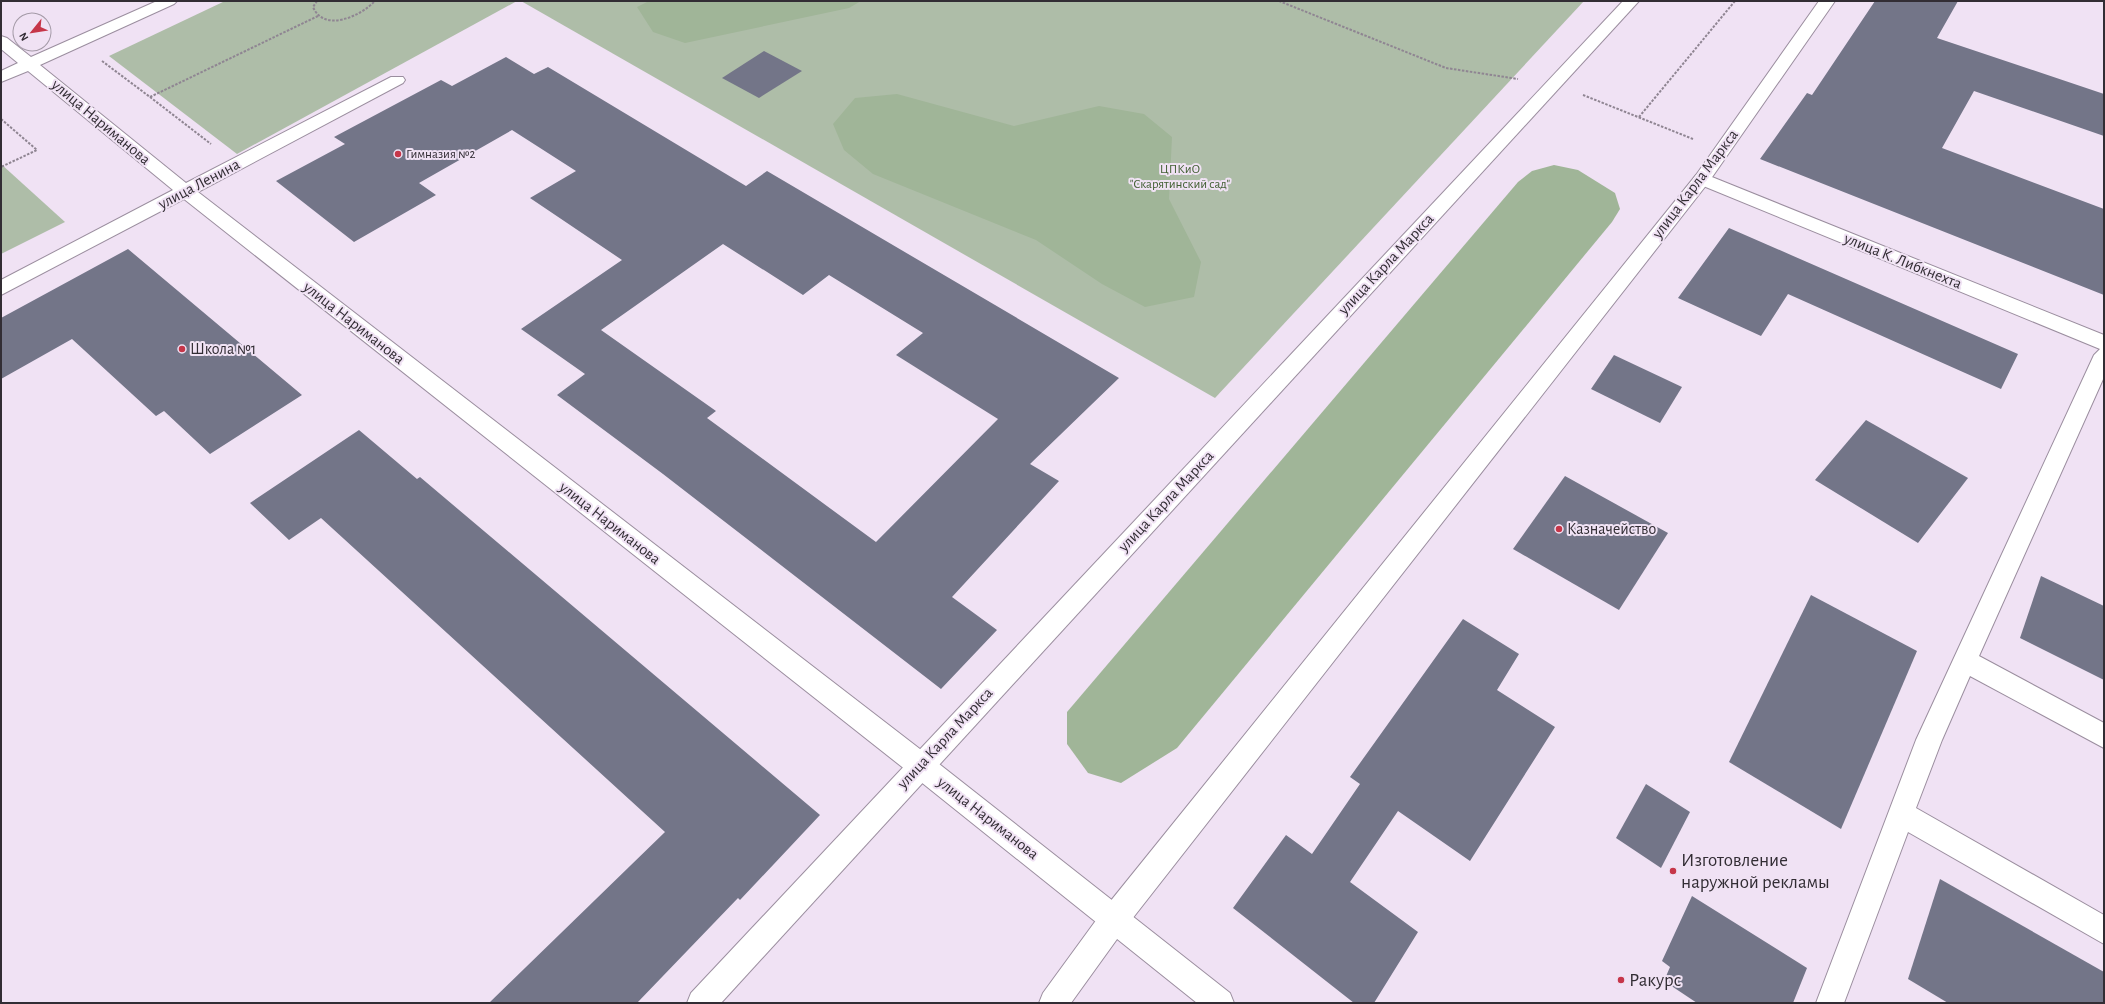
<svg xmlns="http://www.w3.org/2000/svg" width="2105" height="1004" font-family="'Alegreya Sans',sans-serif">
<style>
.green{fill:#aebda8}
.forest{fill:#a0b598}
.building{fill:#737588;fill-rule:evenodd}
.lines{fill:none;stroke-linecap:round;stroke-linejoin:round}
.minor-casing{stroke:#9b8e9f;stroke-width:2}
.major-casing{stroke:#9b8e9f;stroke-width:2}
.path{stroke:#8f8592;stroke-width:2;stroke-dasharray:2.5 1.5;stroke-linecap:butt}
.minor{fill:#fff;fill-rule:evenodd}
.major{fill:#fff;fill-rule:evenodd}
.poi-dot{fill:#c63649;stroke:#f0e2f4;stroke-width:1.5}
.labels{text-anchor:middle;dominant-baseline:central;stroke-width:4;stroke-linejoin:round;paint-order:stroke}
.far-poi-label{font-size:13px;fill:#322d34;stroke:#f0e2f4;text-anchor:start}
.far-park-label{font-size:13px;fill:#426034;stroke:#f0e2f4}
.street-label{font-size:16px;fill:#322d34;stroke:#f0e2f4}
.poi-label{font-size:16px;fill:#322d34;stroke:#f0e2f4;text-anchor:start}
.near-poi-label{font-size:19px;fill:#322d34;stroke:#f0e2f4;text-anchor:start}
</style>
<rect width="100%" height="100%" fill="#f0e2f4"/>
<!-- green -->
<g class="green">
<polygon points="225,1 517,1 237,154 109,56"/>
<polygon points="521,1 1584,1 1215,398"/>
<polygon points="1,164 65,222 1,254"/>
</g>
<!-- forest -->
<g class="forest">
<polygon points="649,1 861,1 849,8 685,43 653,32 637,7"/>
<polygon points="897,94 1014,126 1099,106 1144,114 1172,137 1169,199 1201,262 1194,297 1145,307 1102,284 1036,240 873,174 844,150 833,124 855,98"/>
<polygon points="1554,165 1578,170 1615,193 1620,209 1612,222 1177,748 1121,783 1088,773 1067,744 1067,712 1518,182 1532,171"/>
</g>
<!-- building -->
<g class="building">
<polygon points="1875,1 1958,1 1937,38 2104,94 2104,136 1974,91 1942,148 2104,209 2104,295 1760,159 1807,93 1812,95"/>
<polygon points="764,51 802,71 759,98 722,78"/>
<path d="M506 57 534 74 548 67 746 186 767 171 1119 378 1030 464 1059 481 952 597 997 630 941 689 663 474 557 395 585 374 521 329 622 260 530 198 576 171 512 130 419 183 436 195 354 242 276 181 345 144 334 137 441 80 452 86ZM723 244 803 295 829 275 923 333 896 355 998 419 876 542 707 418 716 411 601 330Z"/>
<polygon points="1729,228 2018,354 2001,389 1788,294 1761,336 1678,298"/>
<polygon points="128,249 302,395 210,454 164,411 156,416 72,339 1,379 1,318"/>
<polygon points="1614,355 1682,387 1660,423 1591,389"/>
<polygon points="1866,420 1968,478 1918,543 1815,480"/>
<polygon points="359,430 417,479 420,477 820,815 740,900 738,898 637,1003 489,1003 665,832 321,518 289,540 250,503"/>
<polygon points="1565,476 1668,533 1619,610 1513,549"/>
<polygon points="2041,576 2104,606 2104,680 2020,638"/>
<polygon points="1811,595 1917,651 1841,829 1729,762"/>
<polygon points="1463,619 1519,654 1497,690 1555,727 1470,861 1398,811 1350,882 1418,932 1374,1003 1354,1003 1233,908 1286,835 1312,854 1360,784 1350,777"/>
<polygon points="1646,784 1690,812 1661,868 1616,838"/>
<polygon points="1940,879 2104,972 2104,1003 1948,1003 1908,979"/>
<polygon points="1692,896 1807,968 1793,1003 1697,1003 1664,981 1670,967 1662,961"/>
</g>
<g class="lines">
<!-- minor casing -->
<g class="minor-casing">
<g id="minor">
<polygon points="157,1 177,1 174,4 40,65 186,183 391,77 403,77 405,80 403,83 198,192 929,756 1230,993 1234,1003 1197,1003 911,774 184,199 1,295 1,280 173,190 28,71 1,82 1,71 18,63 1,49 1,36 7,38 31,57"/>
<polygon points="1702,173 2104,335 2104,377 1979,656 2104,723 2104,748 1970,676 1942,740 1916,808 2104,915 2104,944 1908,832 1844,1003 1816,1003 1916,740 2094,355 2100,349 1696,183 1693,179 1696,175"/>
</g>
</g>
<!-- major casing -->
<g class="major-casing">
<g id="major">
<polygon points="1623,1 1639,1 721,1003 687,1003 691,993"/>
<polygon points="1819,1 1835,1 1708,183 1125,928 1071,1003 1039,1003 1043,993 1105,908 1696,175"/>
</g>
</g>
<!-- path -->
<g class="path">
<path d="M317 1 313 7C324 33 361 16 375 1"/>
<polyline points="1279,1 1446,68 1518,79"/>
<polyline points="102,61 150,97 318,16"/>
<polyline points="1583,95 1693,139"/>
<polyline points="150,97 211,144"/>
<polyline points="1639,117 1735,1"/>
<polyline points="1,119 37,150 1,167"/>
</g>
<!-- minor -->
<use href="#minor" class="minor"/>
<!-- major -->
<use href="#major" class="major"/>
</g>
<!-- markers -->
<g class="poi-dot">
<circle cx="398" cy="154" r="4"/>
<circle cx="182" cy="349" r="4"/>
<circle cx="1559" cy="529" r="4"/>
<circle cx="1673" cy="871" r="4"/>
<circle cx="1621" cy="980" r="4"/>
</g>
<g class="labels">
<!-- far-poi labels -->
<g class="far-poi-label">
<text x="406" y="154">Гимназия №2</text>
</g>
<!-- far-park labels -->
<g class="far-park-label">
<text x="1180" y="169">ЦПКиО<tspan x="1180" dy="15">"Скарятинский сад"</tspan></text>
</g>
<!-- street labels -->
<g class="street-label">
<text transform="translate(101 122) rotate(40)">улица Нариманова</text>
<text transform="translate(199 184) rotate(-28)">улица Ленина</text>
<text transform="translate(1695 184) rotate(-53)">улица Карла Маркса</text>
<text transform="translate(1903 261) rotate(22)">улица К. Либкнехта</text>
<text transform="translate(1386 264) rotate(-47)">улица Карла Маркса</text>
<text transform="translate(354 323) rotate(38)">улица Нариманова</text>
<text transform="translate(1166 501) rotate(-47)">улица Карла Маркса</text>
<text transform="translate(610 523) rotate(38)">улица Нариманова</text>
<text transform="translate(945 738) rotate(-47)">улица Карла Маркса</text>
<text transform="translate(988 818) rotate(38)">улица Нариманова</text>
</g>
<!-- poi labels -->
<g class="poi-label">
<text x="190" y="349">Школа №1</text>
<text x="1567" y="529">Казначейство</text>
</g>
<!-- near-poi labels -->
<g class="near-poi-label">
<text x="1681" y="860">Изготовление<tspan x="1681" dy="22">наружной рекламы</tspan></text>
<text x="1629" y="980">Ракурс</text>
</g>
</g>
<!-- border -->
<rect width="2105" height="1004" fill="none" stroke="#322d34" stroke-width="4"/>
<!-- north arrow -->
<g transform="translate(32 32) rotate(240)"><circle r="19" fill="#f0e2f4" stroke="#a49aa7"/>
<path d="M0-3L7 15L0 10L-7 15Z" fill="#c63649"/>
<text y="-6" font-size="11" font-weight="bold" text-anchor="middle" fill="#322d34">N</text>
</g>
</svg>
